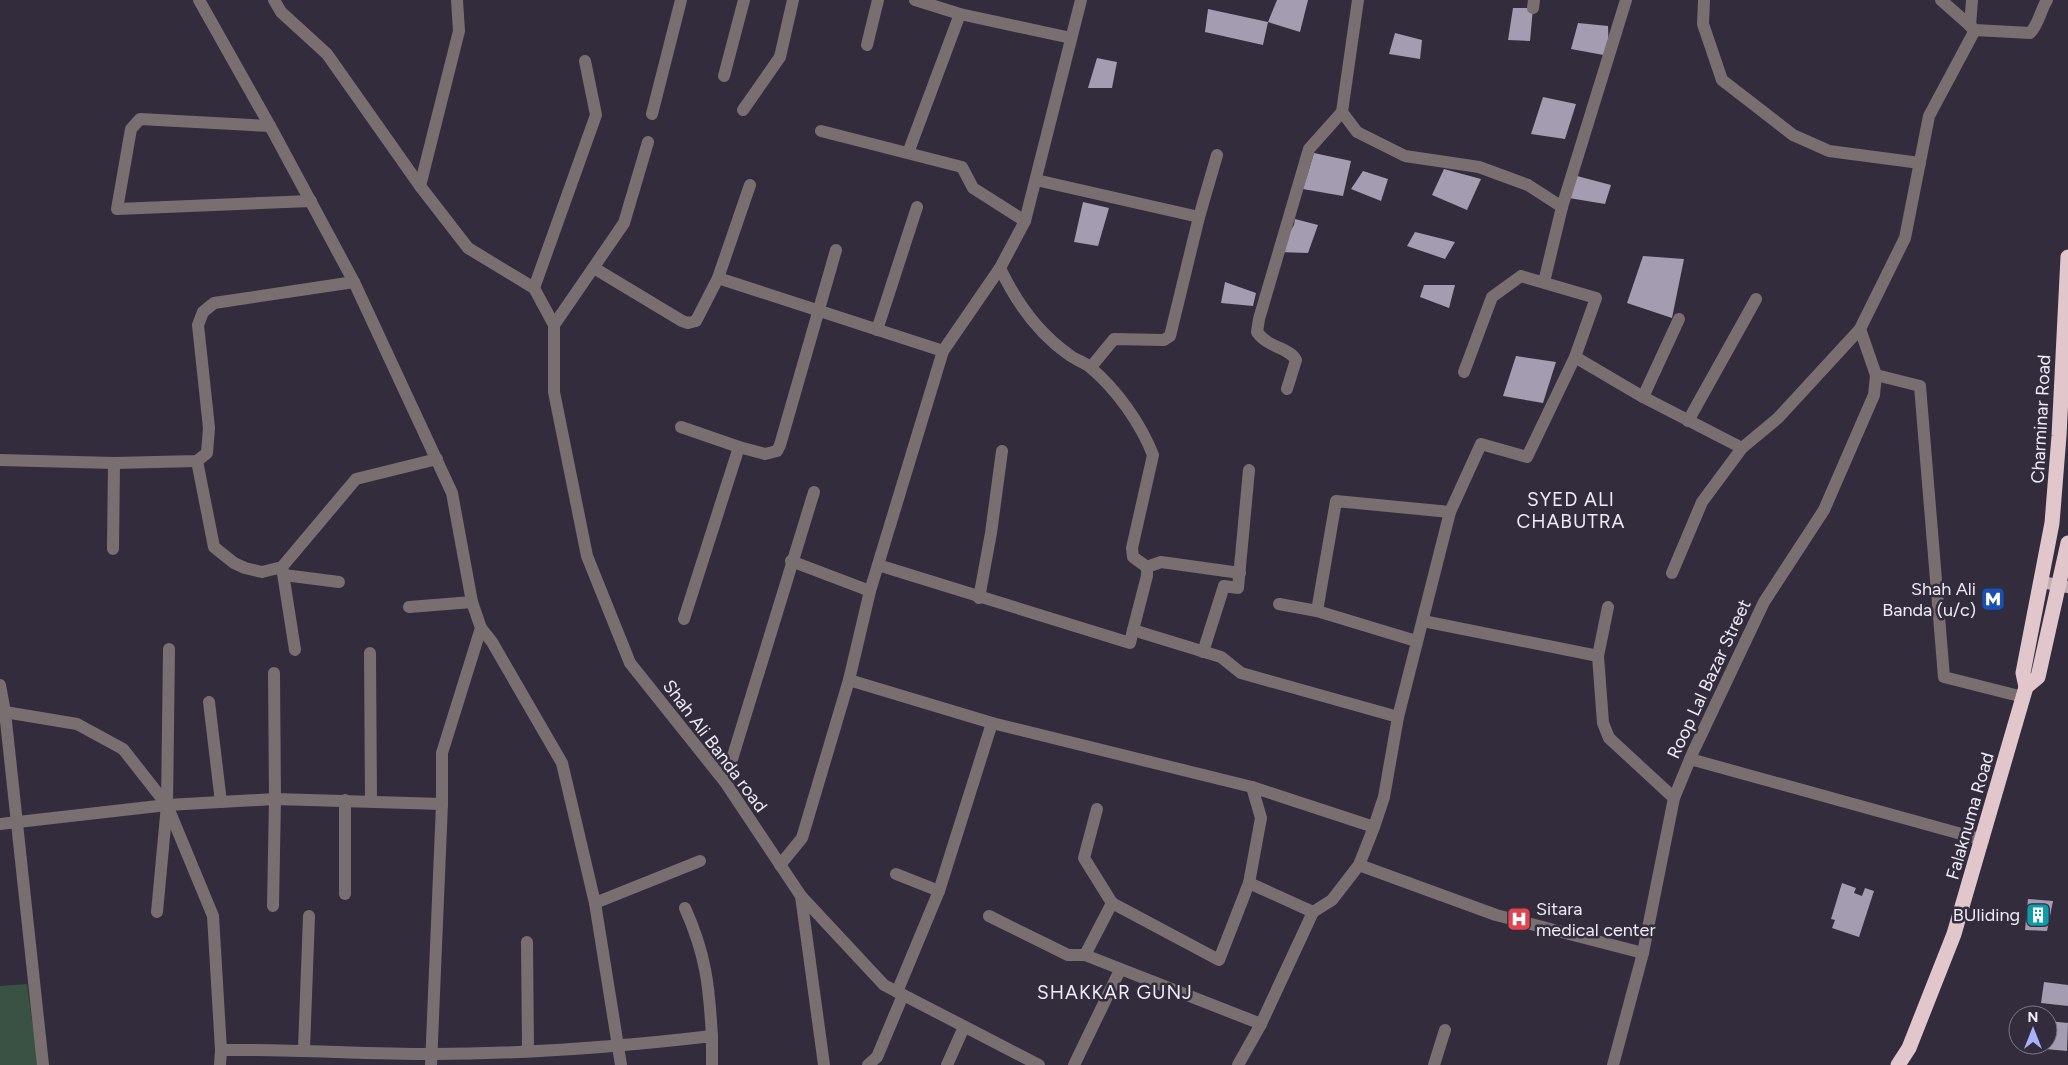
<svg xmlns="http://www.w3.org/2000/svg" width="2068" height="1065" font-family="Figtree,sans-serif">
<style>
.green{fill:#3a5244}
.building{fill:#a49db1}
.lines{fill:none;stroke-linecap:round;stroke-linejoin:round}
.minor{stroke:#796f71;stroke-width:12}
.major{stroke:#c3aeb2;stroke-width:12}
.highway{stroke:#e1c7cc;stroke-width:15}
.labels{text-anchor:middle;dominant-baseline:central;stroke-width:5;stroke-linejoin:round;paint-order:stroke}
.street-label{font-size:18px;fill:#eeebf5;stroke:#322c3c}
.poi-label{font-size:18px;fill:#eeebf5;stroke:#322c3c;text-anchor:end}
.neighbourhood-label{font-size:19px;letter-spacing:1px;fill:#eeebf5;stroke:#322c3c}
</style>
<rect width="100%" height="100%" fill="#322c3c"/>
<!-- green -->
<polygon class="green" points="27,984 38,1065 0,1065 0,986"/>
<!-- building -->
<g class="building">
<polygon points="1277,0 1308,0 1300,32 1268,22"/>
<polygon points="1513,8 1533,8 1530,41 1508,40"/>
<polygon points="1208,9 1268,22 1263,45 1205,32"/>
<polygon points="1578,23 1608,26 1609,56 1571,49"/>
<polygon points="1395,33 1422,40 1420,59 1389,54"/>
<polygon points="1097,58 1117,62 1112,88 1088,88"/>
<polygon points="1543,97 1576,104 1565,139 1531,134"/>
<polygon points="1314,153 1351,161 1343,196 1303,189"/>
<polygon points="1444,169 1481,179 1467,210 1432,195"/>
<polygon points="1363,171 1388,179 1381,201 1351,189"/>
<polygon points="1577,176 1611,185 1605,204 1569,198"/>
<polygon points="1083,202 1109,208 1098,246 1074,242"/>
<polygon points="1295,219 1318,225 1308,253 1278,252 1294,225"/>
<polygon points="1415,232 1455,242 1445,259 1407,246"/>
<polygon points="1643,256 1684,259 1672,318 1627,303"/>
<polygon points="1225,282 1256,293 1253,306 1221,303"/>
<polygon points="1424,285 1455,285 1449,308 1420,297"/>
<polygon points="1516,356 1556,362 1543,403 1503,396"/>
<polygon points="1842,883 1856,888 1854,893 1862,896 1865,888 1874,891 1859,937 1832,928 1835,920 1831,919"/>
<polygon points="2028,899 2053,901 2047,931 2025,930"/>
<polygon points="2044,982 2068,985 2068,1006 2041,1003"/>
<polygon points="2048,1021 2068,1023 2067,1051 2015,1046 2017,1037 2018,1045 2048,1045"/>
</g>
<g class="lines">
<!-- minor -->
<g class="minor">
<polyline points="199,0 270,126 354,282 452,493 472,602 481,628 442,753 442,804 431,1065"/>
<polyline points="274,0 281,12 327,54 420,186 468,248 534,288 554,325 554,392 587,556 630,663 725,782 801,896 884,985 1039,1065"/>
<polyline points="915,0 960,14 1071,38"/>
<polyline points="1704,0 1703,24 1722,80 1793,135 1829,151 1920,163"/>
<path d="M1941 0 1975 30 2030 33C2039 24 2040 11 2047 0"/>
<polyline points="1533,8 1534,0"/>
<polyline points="1970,26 1972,0"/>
<polyline points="867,45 878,0"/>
<polyline points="724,76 744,0"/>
<polyline points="743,110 780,57 793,0"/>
<polyline points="1342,112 1357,132 1405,156 1479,167 1528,185 1562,207"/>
<polyline points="652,114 681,0"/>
<polyline points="270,126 140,119 131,129 117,209 311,201"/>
<polyline points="821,131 962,167 973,188 1025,221"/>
<polyline points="908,153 960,14"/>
<polyline points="1036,180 1199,217"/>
<polyline points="420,186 459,31 457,0"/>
<polyline points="594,268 682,321 688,323 696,321 718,278 750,185"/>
<path d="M1000 268C1016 302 1037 332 1068 354 1075 360 1085 362 1091 368 1117 390 1141 424 1153 455L1132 548 1133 557 1147 567V576L1133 630"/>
<polyline points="718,278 943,351"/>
<polyline points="1544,282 1562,207 1626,0"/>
<polyline points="534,288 596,115 585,61"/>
<polyline points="554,325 624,223 648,142"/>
<polyline points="877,330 917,207"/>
<polyline points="1575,357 1643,397 1742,448"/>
<polyline points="1091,367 1114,339 1164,340 1170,336 1199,217 1217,155"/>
<polyline points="1876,375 1920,386 1944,677 2023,697"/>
<path d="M1287 389 1296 360C1289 347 1268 348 1257 332L1259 319 1309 149 1342 112 1358 0"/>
<polyline points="1643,397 1679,319"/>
<polyline points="1688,421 1756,299"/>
<polyline points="681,427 739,447"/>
<polyline points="0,460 114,463 197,461 207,453 209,428 198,325 203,312 214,303 354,282"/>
<polyline points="197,461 214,547 234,563 245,568 262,572 282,567 356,479 437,459"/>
<polyline points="113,549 114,463"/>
<polyline points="791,561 870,591"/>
<polyline points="878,565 1130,643 1133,630 1221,657 1241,673 1398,717"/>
<polyline points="282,567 295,650"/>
<polyline points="1147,567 1161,562 1240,573"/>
<polyline points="1672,573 1702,502 1742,448 1778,418 1860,329 1905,238 1929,116 1975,30"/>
<polyline points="284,575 339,582"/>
<polyline points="979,598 991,533 1002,451"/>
<polyline points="1279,604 1317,611 1416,641"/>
<polyline points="409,607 472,602"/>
<polyline points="1608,607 1598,656 1603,723 1609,738 1674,798"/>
<polyline points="1317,611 1336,501 1450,512"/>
<polyline points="684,619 739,447 765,454 777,451 780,445 836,250"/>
<polyline points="1423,621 1598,656"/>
<polyline points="481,628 492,642 562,763 595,903 621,1065"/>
<polyline points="1203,652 1224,586 1238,588 1249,470"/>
<polyline points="370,653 371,800"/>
<polyline points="849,680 992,723 1252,787 1374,827"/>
<polyline points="0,685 5,712 43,1065"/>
<polyline points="209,702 221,802"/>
<polyline points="5,712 77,724 123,749 167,805 213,916 221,1050 220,1065"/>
<polyline points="1690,759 1983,840"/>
<polyline points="725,782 814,492"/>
<polyline points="345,800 345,894"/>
<polyline points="0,824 167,805 275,799 442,804"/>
<polyline points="780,865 802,838 849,680 870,591 943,351 1000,268 1025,221 1081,0"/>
<polyline points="1359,865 1496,915 1643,953"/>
<polyline points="896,874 939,891"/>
<polyline points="1249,883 1313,912"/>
<polyline points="801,896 824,1065"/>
<polyline points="595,903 700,861"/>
<polyline points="1112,903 1219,960 1249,883 1261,818 1252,787"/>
<polyline points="273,906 275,799 274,673"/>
<path d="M685 908C706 955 709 985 712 1036"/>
<polyline points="157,912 167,805 169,649"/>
<polyline points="989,916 1068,955 1085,955 1261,1024"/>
<polyline points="527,942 528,1050"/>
<polyline points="1085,955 1112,903 1084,858 1097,809"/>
<polyline points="897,992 939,891 992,723"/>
<polyline points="304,1049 309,916"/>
<path d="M221 1050C291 1049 361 1054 431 1054 524 1054 618 1047 712 1036V1065"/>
<polyline points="868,1065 877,1057 903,995"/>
<polyline points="947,1065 964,1027"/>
<polyline points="1074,1065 1120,970"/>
<polyline points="1238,1065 1261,1024 1313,912 1332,900 1359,865 1374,827 1384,797 1398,717 1450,512 1481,444 1527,457 1575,357 1596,298 1521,276 1492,297 1464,372"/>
<polyline points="1434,1065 1445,1030"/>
<polyline points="1613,1065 1643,953 1674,798 1693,752 1764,602 1824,510 1874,395 1876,375 1860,329"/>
</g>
<!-- major -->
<polyline class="major" points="2042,582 2068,587"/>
<!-- highway -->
<g class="highway">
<polyline points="2026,687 2038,677 2068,543"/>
<polyline points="1898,1065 1909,1048 1954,934 2026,687 2023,673 2052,523 2059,436 2068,257"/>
</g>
</g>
<!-- icons -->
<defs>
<g id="metro-square" transform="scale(1.25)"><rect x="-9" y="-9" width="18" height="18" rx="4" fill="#1a4fb4" stroke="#322c3c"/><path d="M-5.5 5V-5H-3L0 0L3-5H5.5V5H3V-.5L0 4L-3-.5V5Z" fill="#fff"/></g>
<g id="building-square" transform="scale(1.25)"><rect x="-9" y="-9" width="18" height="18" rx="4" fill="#0f9aa8" stroke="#322c3c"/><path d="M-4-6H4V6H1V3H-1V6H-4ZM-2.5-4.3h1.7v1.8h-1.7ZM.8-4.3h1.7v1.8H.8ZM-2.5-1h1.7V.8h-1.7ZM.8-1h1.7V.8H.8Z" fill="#fff"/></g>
<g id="hospital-square" transform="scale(1.25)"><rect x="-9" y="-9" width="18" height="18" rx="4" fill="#e0444e" stroke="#322c3c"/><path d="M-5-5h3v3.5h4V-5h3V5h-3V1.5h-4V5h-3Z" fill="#fff"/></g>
</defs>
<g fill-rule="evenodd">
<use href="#metro-square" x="1993" y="599"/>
<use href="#building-square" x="2038" y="915"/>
<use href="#hospital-square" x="1519" y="919"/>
</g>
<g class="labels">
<!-- street labels -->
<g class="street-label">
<text transform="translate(2041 419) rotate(-87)">Charminar Road</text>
<text transform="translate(1709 679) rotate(-65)">Roop Lal Bazar Street</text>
<text transform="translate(715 746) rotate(53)">Shah Ali Banda road</text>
<text transform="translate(1970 816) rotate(-74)">Falaknuma Road</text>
</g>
<!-- poi labels -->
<g class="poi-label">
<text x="1976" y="589">Shah Ali<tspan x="1976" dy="21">Banda (u/c)</tspan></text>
<text x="1536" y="909" text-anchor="start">Sitara<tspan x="1536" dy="21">medical center</tspan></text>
<text x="2020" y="915">BUliding</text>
</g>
<!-- neighbourhood labels -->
<g class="neighbourhood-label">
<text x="1571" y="499">SYED ALI<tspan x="1571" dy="22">CHABUTRA</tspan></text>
<text x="1115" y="992">SHAKKAR GUNJ</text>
</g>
</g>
<!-- north arrow -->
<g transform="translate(2033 1030)"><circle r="24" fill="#322c3c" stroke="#7d7886"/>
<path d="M0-4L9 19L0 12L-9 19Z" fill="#a7b1fc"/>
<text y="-8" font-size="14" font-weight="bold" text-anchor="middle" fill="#eeebf5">N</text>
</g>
</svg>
